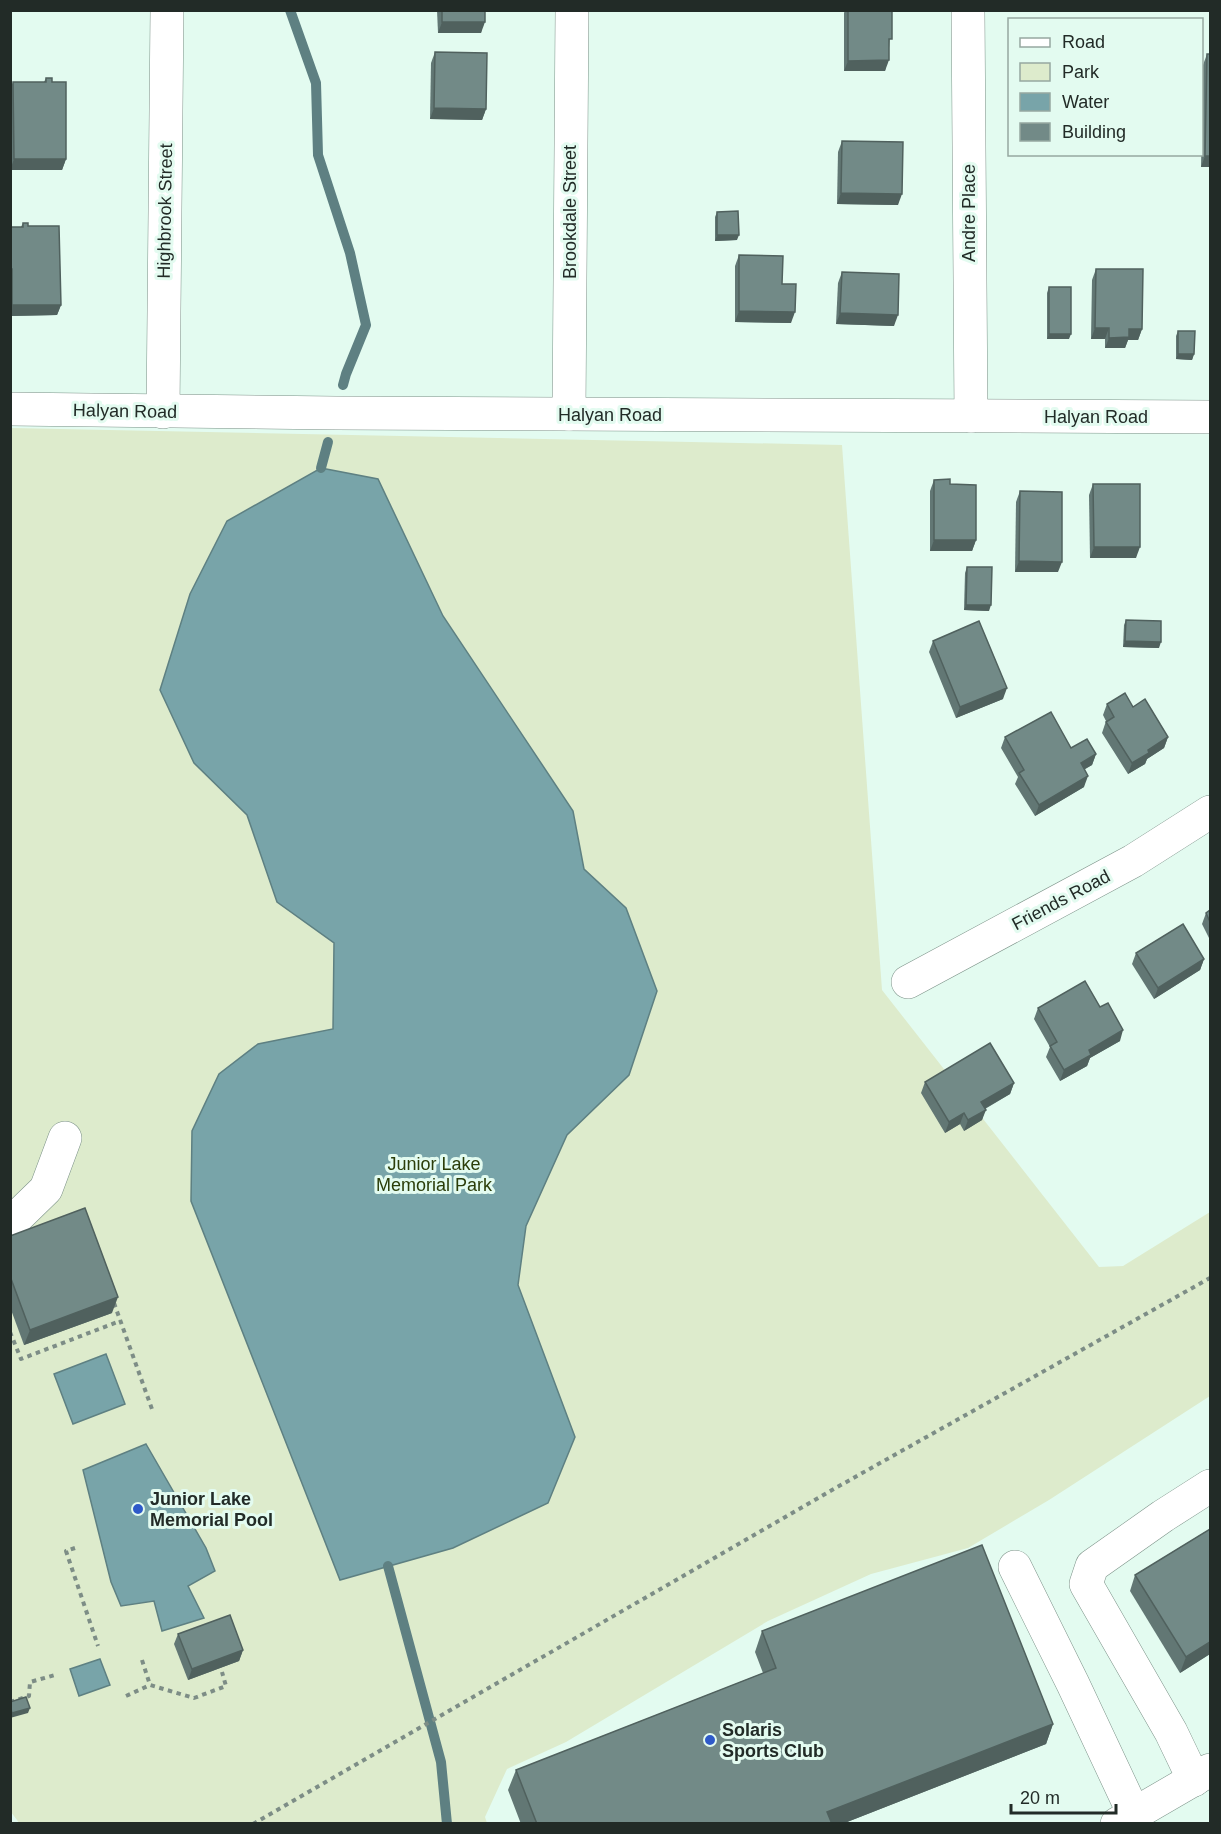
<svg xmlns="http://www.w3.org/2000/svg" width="1221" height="1834" font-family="Arial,sans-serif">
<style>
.green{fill:#ddebcc}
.water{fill:#78a4a9;stroke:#5e8082;stroke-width:1.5}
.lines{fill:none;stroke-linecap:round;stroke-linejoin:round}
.stream{stroke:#5e8082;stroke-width:10}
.minor-casing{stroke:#7c9288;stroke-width:34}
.path{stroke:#7d8d86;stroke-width:4;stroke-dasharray:4.5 4.5;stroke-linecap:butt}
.minor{stroke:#fff;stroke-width:33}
.wall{fill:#627774}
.shaded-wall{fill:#50615e}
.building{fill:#728a87;stroke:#50615e;stroke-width:1.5}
.poi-dot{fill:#2e5ac9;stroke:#e3fbf0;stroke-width:2}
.labels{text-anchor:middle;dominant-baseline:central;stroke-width:6;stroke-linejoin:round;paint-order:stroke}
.street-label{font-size:18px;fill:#222b27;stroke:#e3fbf0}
.park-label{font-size:18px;fill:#2b3d09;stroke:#e3fbf0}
.poi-label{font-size:18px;font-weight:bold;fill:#222b27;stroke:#e3fbf0;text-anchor:start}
</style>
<rect width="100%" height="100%" fill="#e3fbf0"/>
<!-- green -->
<polygon class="green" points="11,428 842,445 882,990 1099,1267 1123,1266 1210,1212 1210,1396 1049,1500 968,1548 871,1574 768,1621 566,1742 507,1769 485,1817 487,1823 20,1824 11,1812"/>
<!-- water -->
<g class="water">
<polygon points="321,468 378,479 443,616 573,811 584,869 626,908 657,991 629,1075 567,1135 526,1226 518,1285 575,1437 548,1503 453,1548 340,1580 191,1201 192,1131 219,1074 258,1044 333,1029 334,943 277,902 247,815 194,763 160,690 190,594 227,521"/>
<polygon points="106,1354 125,1404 73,1424 54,1374"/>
<polygon points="146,1444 206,1548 215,1571 188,1586 204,1618 162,1631 154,1601 121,1606 111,1582 83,1470"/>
<polygon points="100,1659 110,1685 79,1696 70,1669"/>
</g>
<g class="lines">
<!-- stream -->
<g class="stream">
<polyline points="290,10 316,83 318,155 350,253 366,325 346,374 343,385"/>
<polyline points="321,468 328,442"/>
<polyline points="388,1566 441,1762 447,1824"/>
</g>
<!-- minor casing -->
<g class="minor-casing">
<g id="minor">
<polyline points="968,10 971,416"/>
<polyline points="10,409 336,413 1210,417"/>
<polyline points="163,412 167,10"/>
<polyline points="569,414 572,10"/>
<polyline points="908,982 1133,861 1210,812"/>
<polyline points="10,1224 46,1189 65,1138"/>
<polyline points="1015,1567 1073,1684 1134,1814"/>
<polyline points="1194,1780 1171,1732 1086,1584 1092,1566 1163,1516 1210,1486"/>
<polyline points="1117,1824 1210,1770"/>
</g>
</g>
<!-- path -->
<g class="path">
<polyline points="114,1303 153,1412"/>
<polyline points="10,1332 21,1359 120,1321"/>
<polyline points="75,1548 66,1551 98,1646"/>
<polyline points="142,1660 150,1685"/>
<polyline points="126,1696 150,1685 194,1698 226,1686 222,1672"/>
<polyline points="10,1702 29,1696 30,1682 55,1675"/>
<polyline points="253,1824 832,1490 1210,1278"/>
</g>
<!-- minor -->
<use href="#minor" class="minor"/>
</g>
<!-- wall -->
<g class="wall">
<polygon points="437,10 485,10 481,33 438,33"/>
<polygon points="845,10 892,10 889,48 885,71 844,71 844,13"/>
<polygon points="435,52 486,109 482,120 430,119 431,63"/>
<polygon points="1207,54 1210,167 1201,167 1203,65"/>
<polygon points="46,78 66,159 62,170 10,170 10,89 13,82 44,82"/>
<polygon points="842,141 898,205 837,204 838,152"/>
<polygon points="717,212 737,240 715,241 715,217"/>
<polygon points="23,223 28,226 61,305 57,315 10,316 10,227 21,227"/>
<polygon points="739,255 782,284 791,323 735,322 735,266"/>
<polygon points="1096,269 1142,329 1138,340 1128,340 1125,348 1105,348 1105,339 1091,339 1092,280"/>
<polygon points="842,272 894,326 836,324 838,283"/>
<polygon points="1049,287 1069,339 1047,339 1047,293"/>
<polygon points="1178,331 1194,354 1192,360 1176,359 1176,336"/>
<polygon points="934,480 950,484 976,540 972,551 930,551 930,491"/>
<polygon points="1093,484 1136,558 1090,558 1089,495"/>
<polygon points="1020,491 1058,572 1015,572 1016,502"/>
<polygon points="967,567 989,611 964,610 965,573"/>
<polygon points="1126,620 1159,648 1123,647 1124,625"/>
<polygon points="933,641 1003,699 956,718 929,652"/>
<polygon points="1107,704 1133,707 1168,737 1164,748 1147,759 1145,764 1128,774 1102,733 1106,721 1103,715"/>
<polygon points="1005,737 1071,748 1096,754 1092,765 1084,769 1084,787 1035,816 1015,784 1018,777 1001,748"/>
<polygon points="1210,910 1210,940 1202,924 1206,913"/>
<polygon points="1136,953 1204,959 1200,970 1154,999 1132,964"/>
<polygon points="1038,1008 1120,1041 1090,1058 1087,1066 1060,1081 1046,1057 1050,1047 1034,1019"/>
<polygon points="925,1082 1014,1083 1010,1094 985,1109 982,1120 964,1131 960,1124 945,1133 921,1093"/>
<polygon points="10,1236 112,1313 24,1345 10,1307"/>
<polygon points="1210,1529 1210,1654 1180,1673 1130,1591 1135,1575"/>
<polygon points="762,1631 1053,1724 1046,1744 842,1824 521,1824 508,1790 516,1770 763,1673 755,1652"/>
<polygon points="178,1634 243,1650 239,1661 188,1680 174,1644"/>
</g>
<!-- shaded-wall -->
<g class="shaded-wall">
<polygon points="442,22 485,22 481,33 438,33"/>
<polygon points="889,60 885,71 844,71 848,61"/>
<polygon points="434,108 486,109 482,120 430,119"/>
<polygon points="1205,156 1210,156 1210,167 1201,167"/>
<polygon points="14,159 66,159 62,170 10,170"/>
<polygon points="841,193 902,194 898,205 837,204"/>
<polygon points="717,235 739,235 737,240 715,241"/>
<polygon points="12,305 61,305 57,315 10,316 10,309"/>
<polygon points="739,311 795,312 791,323 735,322"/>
<polygon points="840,313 898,315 894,326 836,324"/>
<polygon points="1095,328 1109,328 1105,339 1091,339"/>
<polygon points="1129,329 1142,329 1138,340 1128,340 1125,348 1105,348 1109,338"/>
<polygon points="1049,334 1071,334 1069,339 1047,339"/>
<polygon points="1178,354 1194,354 1192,360 1176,359"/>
<polygon points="934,540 976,540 972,551 930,551"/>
<polygon points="1094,547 1140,547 1136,558 1090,558"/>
<polygon points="1019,561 1062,562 1058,572 1015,572"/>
<polygon points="966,605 991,605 989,611 964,610"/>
<polygon points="1125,641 1161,642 1159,648 1123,647"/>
<polygon points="1007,688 1003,699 956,718 960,707"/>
<polygon points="1168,737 1164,748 1147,759 1145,764 1128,774 1132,763 1148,750"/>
<polygon points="1096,754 1092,765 1077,774 1081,763"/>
<polygon points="1088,776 1084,787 1035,816 1039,805"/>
<polygon points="1204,959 1200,970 1154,999 1158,988"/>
<polygon points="1123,1030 1120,1041 1090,1058 1087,1066 1060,1081 1064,1070 1089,1050"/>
<polygon points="1014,1083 1010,1094 977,1113 981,1102"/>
<polygon points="986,1110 982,1120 964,1131 968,1120"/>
<polygon points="964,1113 960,1124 945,1133 949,1122"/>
<polygon points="118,1297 112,1313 24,1345 30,1330"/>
<polygon points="1210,1642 1210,1654 1180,1673 1186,1657"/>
<polygon points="243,1650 239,1661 188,1680 192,1669"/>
<polygon points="30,1708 28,1713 10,1718 12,1713"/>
<polygon points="1053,1724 1046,1744 842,1824 823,1824 827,1812"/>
</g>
<!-- building -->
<g class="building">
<rect x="442" y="10" width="43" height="12"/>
<polygon points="848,10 892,10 892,39 889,39 889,60 848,61"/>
<polygon points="435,52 487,53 486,109 434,108"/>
<polygon points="1207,54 1210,54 1210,156 1205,156"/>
<polygon points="46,78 52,78 52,82 66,82 66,159 14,159 13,82 46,82"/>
<polygon points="842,141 903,142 902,194 841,193"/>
<polygon points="738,211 739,235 717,235 717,212"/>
<polygon points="23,223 28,223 28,226 59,226 61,305 12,305 12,269 10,269 10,227 23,227"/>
<polygon points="739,255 783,256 782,284 796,284 795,312 739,311"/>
<polygon points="1096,269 1143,269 1142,329 1129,329 1129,337 1109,338 1109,328 1095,328"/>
<polygon points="842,272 899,274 898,315 840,313"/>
<rect x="1049" y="287" width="22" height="47"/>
<polygon points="1178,331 1195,331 1194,354 1178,354"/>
<polygon points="950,479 950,484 976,485 976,540 934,540 934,480"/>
<polygon points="1093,484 1140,484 1140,547 1094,547"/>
<polygon points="1020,491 1062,492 1062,562 1019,561"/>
<polygon points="967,567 992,567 991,605 966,605"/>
<polygon points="1126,620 1161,621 1161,642 1125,641"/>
<polygon points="979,621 1007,688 960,707 933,641"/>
<polygon points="1125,693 1133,707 1145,699 1168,737 1148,750 1149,753 1132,763 1106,722 1114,717 1107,704"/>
<polygon points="1051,712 1071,748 1087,739 1096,754 1081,763 1088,776 1039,805 1019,773 1024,770 1005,737"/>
<polygon points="1210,910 1210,922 1206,913"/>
<polygon points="1183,924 1204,959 1158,988 1136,953"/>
<polygon points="1085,981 1100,1007 1108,1003 1123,1030 1089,1050 1091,1055 1064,1070 1050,1046 1057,1042 1038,1008"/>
<polygon points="990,1043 1014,1083 981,1102 986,1110 968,1120 964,1113 949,1122 925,1082"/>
<polygon points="85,1208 118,1297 30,1330 10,1276 10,1236"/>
<polygon points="1210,1529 1210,1642 1186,1657 1135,1575"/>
<polygon points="982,1545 1053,1724 827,1812 832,1824 537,1824 516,1770 776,1668 762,1631"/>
<polygon points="230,1615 243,1650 192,1669 178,1634"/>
<polygon points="26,1697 30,1708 12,1713 10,1706 10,1702"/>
</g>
<!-- markers -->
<g class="poi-dot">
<circle cx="138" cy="1509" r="6"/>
<circle cx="710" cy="1740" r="6"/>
</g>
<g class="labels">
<!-- street labels -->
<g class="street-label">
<text transform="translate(165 211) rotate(-89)">Highbrook Street</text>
<text transform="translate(570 212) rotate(-90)">Brookdale Street</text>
<text transform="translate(969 213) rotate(-90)">Andre Place</text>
<text transform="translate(125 411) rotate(1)">Halyan Road</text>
<text x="610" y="415">Halyan Road</text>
<text x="1096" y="417">Halyan Road</text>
<text transform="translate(1061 900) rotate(-28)">Friends Road</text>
</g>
<!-- park labels -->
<g class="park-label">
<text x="434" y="1164">Junior Lake<tspan x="434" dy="21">Memorial Park</tspan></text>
</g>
<!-- poi labels -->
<g class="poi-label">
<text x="150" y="1499">Junior Lake<tspan x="150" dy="21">Memorial Pool</tspan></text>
<text x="722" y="1730">Solaris<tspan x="722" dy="21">Sports Club</tspan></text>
</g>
</g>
<!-- border -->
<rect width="1221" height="1834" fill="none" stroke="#222b27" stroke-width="24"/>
<!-- legend -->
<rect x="1008" y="18" width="195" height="138" fill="#e3fbf0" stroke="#96a8a0" stroke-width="1.5"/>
<rect x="1020" y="38" width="30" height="9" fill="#ffffff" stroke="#96a8a0" stroke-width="1.5"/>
<text x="1062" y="48" font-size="18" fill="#222b27">Road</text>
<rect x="1020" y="63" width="30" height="18" fill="#ddebcc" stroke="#96a8a0" stroke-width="1.5"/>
<text x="1062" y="78" font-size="18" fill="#222b27">Park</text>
<rect x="1020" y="93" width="30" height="18" fill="#78a4a9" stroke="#96a8a0" stroke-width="1.5"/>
<text x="1062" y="108" font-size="18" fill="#222b27">Water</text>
<rect x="1020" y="123" width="30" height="18" fill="#728a87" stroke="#96a8a0" stroke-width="1.5"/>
<text x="1062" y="138" font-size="18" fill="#222b27">Building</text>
<!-- scale -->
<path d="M1011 1804v9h105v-9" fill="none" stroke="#222b27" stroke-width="3"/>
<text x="1020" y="1804" font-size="18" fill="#222b27" stroke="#e3fbf0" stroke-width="4.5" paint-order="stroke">20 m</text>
</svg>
